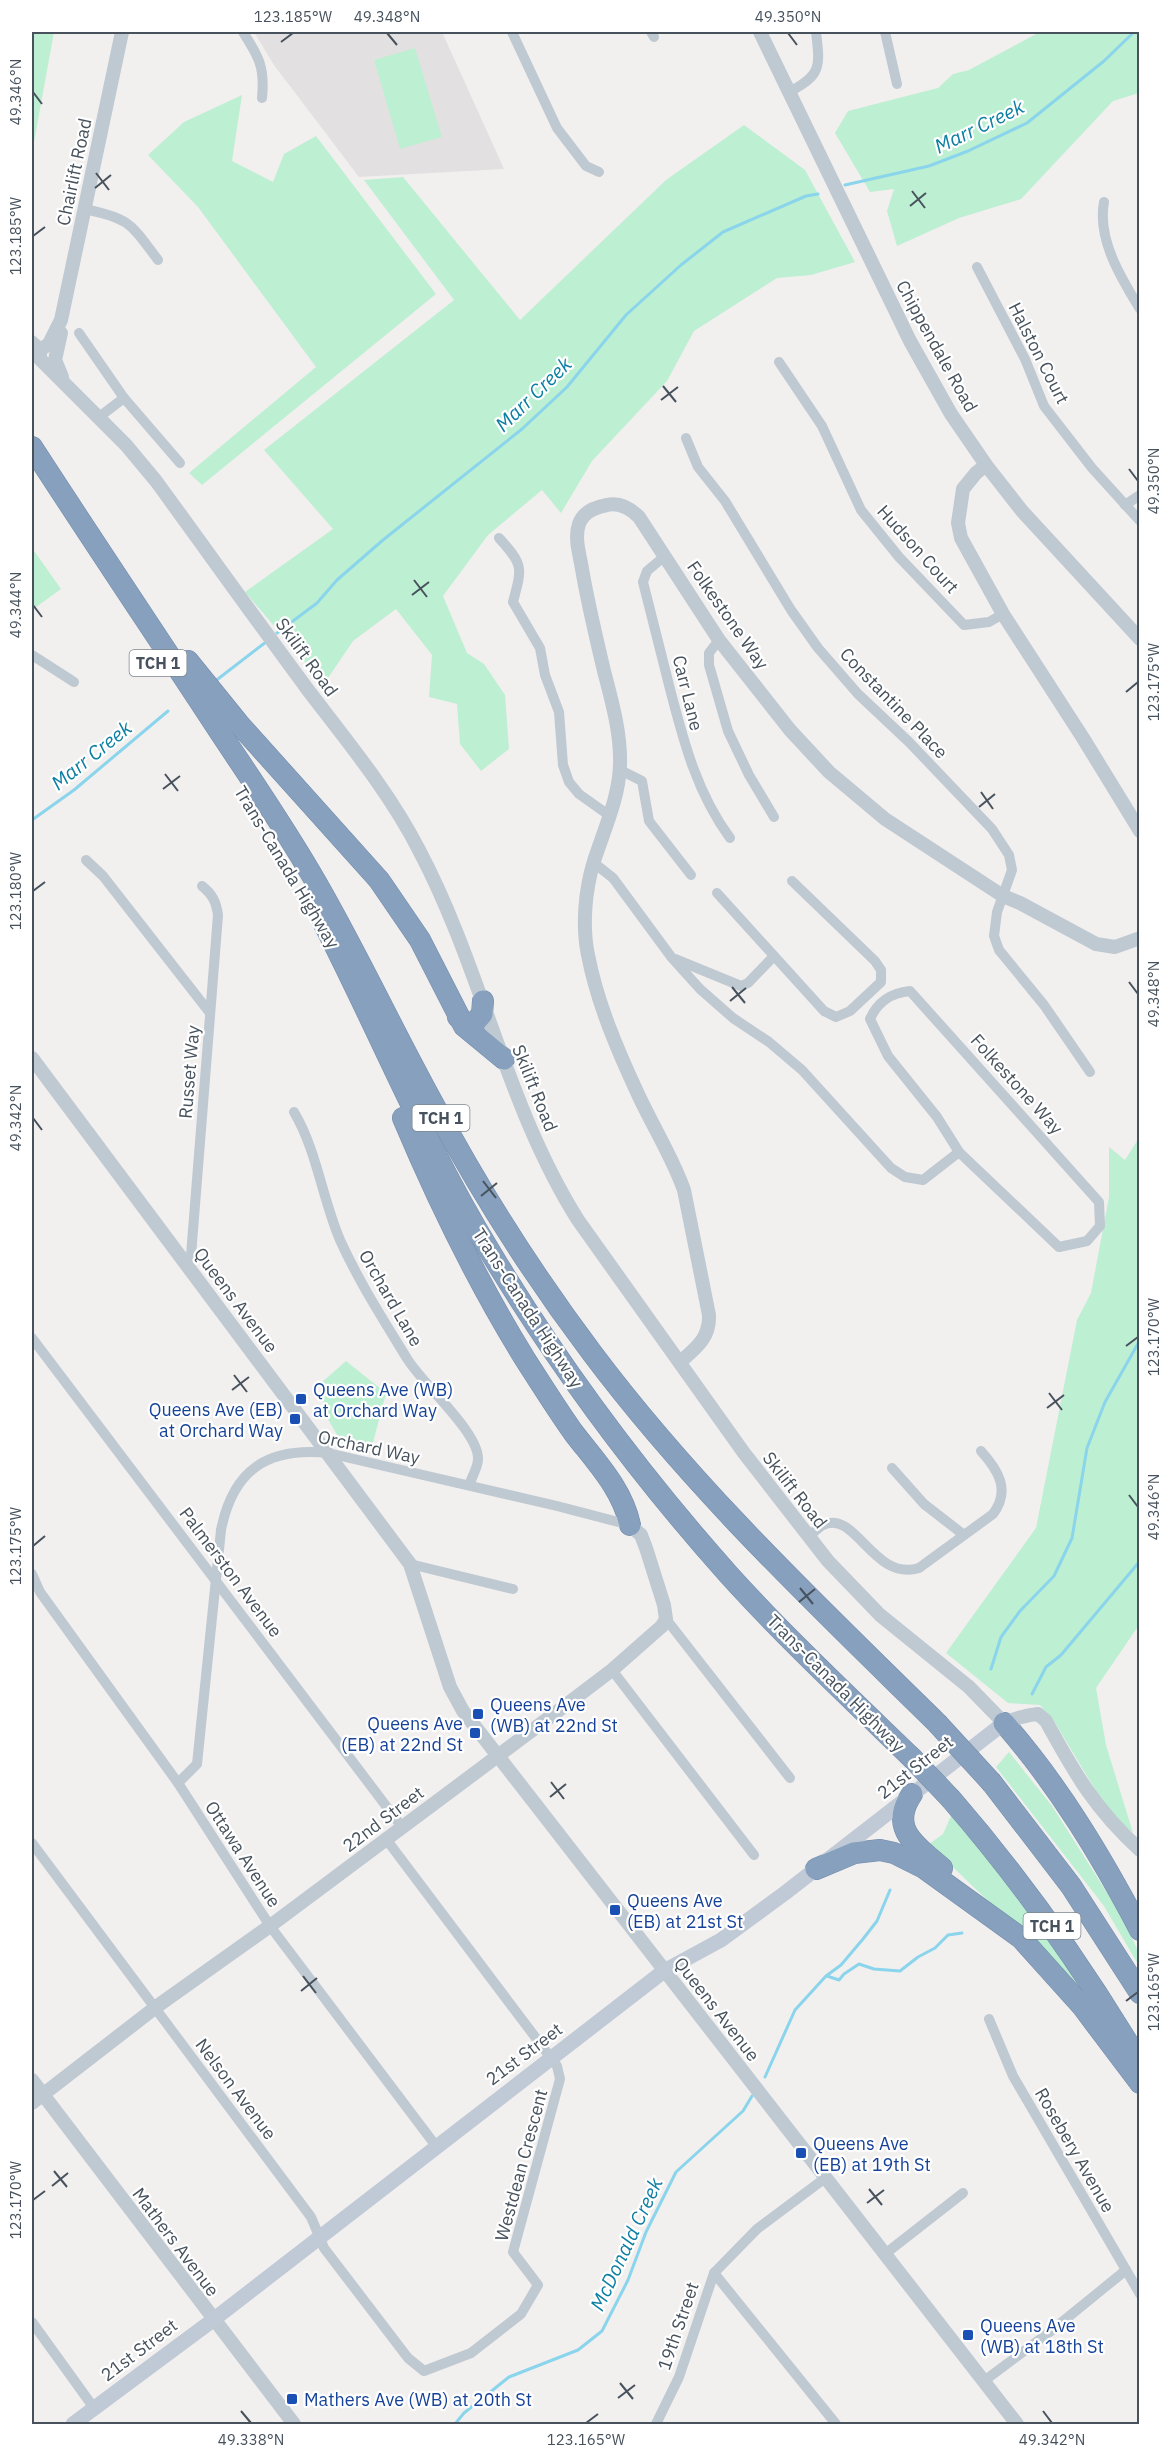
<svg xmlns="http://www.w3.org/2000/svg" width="1171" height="2456" font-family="'IBM Plex Sans',sans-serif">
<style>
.education{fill:#e3e0e1}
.green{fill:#bdefd2}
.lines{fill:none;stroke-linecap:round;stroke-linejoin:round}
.stream{stroke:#8ad5ec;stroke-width:3}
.motorway-casing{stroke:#728baa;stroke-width:22}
.minor{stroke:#bfc9d1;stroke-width:10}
.tertiary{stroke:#bfc9d1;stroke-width:14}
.secondary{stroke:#c0cad6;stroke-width:15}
.motorway{stroke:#86a0be;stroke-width:21}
.motorway-bridge-casing{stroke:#728baa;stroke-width:22;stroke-linecap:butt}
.motorway-bridge{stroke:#86a0be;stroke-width:21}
.ticks{fill:none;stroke:#47525d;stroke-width:2}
.transit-dot{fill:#1a4fb4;stroke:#fff;stroke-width:2}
.labels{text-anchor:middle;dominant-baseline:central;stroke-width:4.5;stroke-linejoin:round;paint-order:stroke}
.shield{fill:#fff;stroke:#7e868e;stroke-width:1.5}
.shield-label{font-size:16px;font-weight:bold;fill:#47525d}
.street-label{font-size:18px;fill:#47525d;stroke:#fff}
.transit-label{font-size:18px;fill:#164399;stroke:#fff;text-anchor:start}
.water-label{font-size:20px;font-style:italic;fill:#0c7fa3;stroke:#fff}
.neatline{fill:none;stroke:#47525d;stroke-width:2}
.ticks-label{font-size:15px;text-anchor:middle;fill:#47525d}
</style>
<rect width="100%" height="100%" fill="#f2efef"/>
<!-- education -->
<polygon class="education" points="254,32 442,32 504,169 359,177 274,65"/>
<!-- green -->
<g class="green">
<polygon points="32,32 54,32 32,153"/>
<polygon points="1040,32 1139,32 1139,93 1113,101 1021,199 959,218 897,246 887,211 894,189 870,192 835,133 848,111 938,88 953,74 969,70"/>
<polygon points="415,48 442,137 400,149 374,60"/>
<polygon points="242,95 232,161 273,182 284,154 316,136 436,294 202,485 189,473 316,367 198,207 148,155 184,122"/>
<polygon points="744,125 805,170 855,262 811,275 777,278 694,331 667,381 592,461 561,513 542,490 488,535 443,596 467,653 484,664 505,695 509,749 481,771 460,744 457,704 429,697 432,655 396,609 353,641 324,684 245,592 333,529 264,450 454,300 364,180 403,177 520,320 666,180"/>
<polygon points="32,548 61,589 32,610"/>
<polygon points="1139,1138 1139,1625 1096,1688 1106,1745 1133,1833 1108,1811 1054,1721 1040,1705 1008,1703 946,1653 1036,1528 1077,1320 1091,1293 1109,1197 1109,1147 1125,1160"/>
<polygon points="346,1361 386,1393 370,1454 344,1447 325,1414 321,1383"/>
<polygon points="1009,1752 1052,1806 1123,1918 1139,1953 1139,1966 1104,1906 996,1767"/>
<polygon points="951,1816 1019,1892 1107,2019 1038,1949 929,1844 943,1834"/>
</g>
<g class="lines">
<!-- stream -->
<g class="stream">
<polyline points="845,185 929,166 968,151 1027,123 1104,61 1134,32"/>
<polyline points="277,633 317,603 337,580 383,540 522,429 567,387 626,315 681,265 723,232 806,196 818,194"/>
<polyline points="214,682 266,642"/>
<polyline points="32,820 74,790 168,711"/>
<polyline points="991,1669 1001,1637 1020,1611 1054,1576 1072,1538 1087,1448 1105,1402 1140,1340"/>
<polyline points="1032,1694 1046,1667 1061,1655 1140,1561"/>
<polyline points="827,1976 839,1980 844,1974 859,1964 874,1969 900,1971 918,1957 935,1948 948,1935 962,1933"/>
<polyline points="765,2077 795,2010 826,1976 841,1965 863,1939 877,1921 890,1890"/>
<polyline points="455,2424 464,2413 509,2377 578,2350 602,2331 628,2280 646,2232 676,2172 743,2111 752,2096"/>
</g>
<!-- motorway casing -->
<g class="motorway-casing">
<g id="motorway">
<path d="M32 447C89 535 148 623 206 711 243 768 283 824 317 884 359 957 394 1033 435 1107 481 1193 534 1276 592 1353 694 1489 817 1605 937 1723"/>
<polyline points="188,661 239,724 379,880 420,940 464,1026 504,1059"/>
<path d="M323 922C379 1031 425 1145 489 1250 558 1365 639 1474 729 1575 787 1639 850 1698 912 1758"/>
<polyline points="458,1017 465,1024 475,1022 482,1014 483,1001"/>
<path d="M403 1118C438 1201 478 1283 525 1359 541 1384 556 1408 573 1432 595 1461 622 1488 630 1525"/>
<path d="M1004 1723C1059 1786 1101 1856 1140 1930"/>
<polyline points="992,1783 1071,1886 1140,1993"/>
<path d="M912 1794C888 1829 917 1846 942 1868"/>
<path d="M951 1799C1023 1882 1084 1969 1140 2063"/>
<polyline points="816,1869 854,1853 880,1850 894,1853 924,1868 1021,1938 1082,2006 1140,2083"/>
</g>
</g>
<!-- minor -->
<g class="minor">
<path d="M243 32C259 57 265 67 262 98"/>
<polyline points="512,32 557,128 586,166 599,172"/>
<polyline points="651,32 654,37"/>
<polyline points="885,32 897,84"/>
<path d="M789 92C822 75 820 66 816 32"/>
<path d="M1104 202C1097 239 1121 278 1140 309"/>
<path d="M84 209C130 218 131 224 158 260"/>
<polyline points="977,267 1025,359 1044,406 1092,468 1140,521"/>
<polyline points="79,333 124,398 180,463"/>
<polyline points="32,340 41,348"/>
<polyline points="779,362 822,426 861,510 899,557 964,625 989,622 1003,614"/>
<polyline points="99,417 124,398"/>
<polyline points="686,438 698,467 725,501 791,610 818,648 858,694 909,742 992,829 1009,855 1012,870 997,912 994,936 999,950 1044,1005 1090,1072"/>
<polyline points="1125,505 1140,495"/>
<path d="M499 538C524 565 522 568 513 602L540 648 545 675 559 712 563 765 569 782 579 794 610 816"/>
<path d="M665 556 647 571 643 582C652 618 661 654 670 689 684 743 697 793 730 838"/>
<polyline points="719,640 709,653 709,665 728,731 749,775 774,817"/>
<polyline points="32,655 74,682"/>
<polyline points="620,770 642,781 649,821 691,875"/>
<polyline points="86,860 103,876 210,1013"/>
<polyline points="594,863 613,878 672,958 700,989 733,1018 769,1042 802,1070 891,1168 905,1177 923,1180 959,1152"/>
<polyline points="717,893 824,1011 836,1017 850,1011 881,982 881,970 875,961 792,881"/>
<polyline points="675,959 741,986 748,983 773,957"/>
<path d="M910 991 1099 1202 1100 1226 1087 1241 1059 1247 959 1152 937 1117 888 1056 870 1019C878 1001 891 993 910 991Z"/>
<path d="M294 1112C317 1151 322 1198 340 1240 359 1282 384 1321 408 1360 423 1384 479 1433 478 1459 478 1467 472 1477 469 1485"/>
<path d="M190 1268 218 915C216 901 212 894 202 886"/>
<polyline points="32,1338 402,1827"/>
<polyline points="892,1468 924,1504 964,1535"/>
<path d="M808 1537C813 1533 818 1528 823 1525 856 1509 873 1582 919 1568L993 1514C1011 1490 998 1470 981 1451"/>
<polyline points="410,1564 513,1589"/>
<polyline points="32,1574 40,1592 178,1783 270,1926 436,2146"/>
<polyline points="666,1619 790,1778"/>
<polyline points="612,1670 754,1855"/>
<path d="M178 1783 197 1764 221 1530C233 1470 267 1447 328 1453L557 1506 630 1525"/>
<polyline points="32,1843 311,2217 324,2248 408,2358 424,2371 471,2353 521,2314 538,2285 513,2252 560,2079 557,2066 386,1839"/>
<polyline points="989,2019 1013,2076 1140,2294"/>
<polyline points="885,2254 963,2193"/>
<polyline points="714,2273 836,2424"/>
<polyline points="32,2322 94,2408"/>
<polyline points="984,2381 1051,2331 1126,2270"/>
<polyline points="656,2424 679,2377 714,2273 757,2229 824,2179"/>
</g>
<!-- tertiary -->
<g class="tertiary">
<path d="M122 32 61 320 49 344 40 350V359L126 445 156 481C207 551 257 621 308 690 347 741 390 793 419 850 482 969 506 1106 578 1220L744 1453 828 1561 880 1615 969 1687 1004 1723C1016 1718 1025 1715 1038 1714L1046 1721C1075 1774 1095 1809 1140 1850"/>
<polyline points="760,32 910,341 951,414 986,465 1022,511 1140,639"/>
<polyline points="61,333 55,360 62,377"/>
<polyline points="986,465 976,473 963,489 958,523 961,538 1003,614 1083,738 1140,831"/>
<polyline points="32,1058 410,1564 450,1687 463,1711 1017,2424"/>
<path d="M680 1362C696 1348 710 1338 709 1315L684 1190C672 1156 652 1125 637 1092 617 1049 597 1002 588 955 582 926 585 890 594 861 604 830 619 798 620 765 621 733 612 702 604 671 596 637 588 604 582 569 580 556 574 538 579 524 583 512 596 507 607 505 620 502 631 509 639 517L719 640 790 730 829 772 885 819 1003 896 1020 903 1096 944 1115 947 1140 938"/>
<polyline points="32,2080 294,2424"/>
<polyline points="32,2103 156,2007 270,1926 558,1711 612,1670 662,1626 666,1619 664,1605 646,1548 641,1535 630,1525"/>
</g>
<!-- secondary -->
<polyline class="secondary" points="73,2424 213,2320 664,1971 721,1940 785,1893 1004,1723"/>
<!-- motorway -->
<use href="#motorway" class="motorway"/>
<!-- motorway-bridge casing -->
<g class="motorway-bridge-casing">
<g id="motorway-bridge">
<polyline points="937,1723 992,1783"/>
<polyline points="912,1758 951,1799"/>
</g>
</g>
<!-- motorway-bridge -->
<use href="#motorway-bridge" class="motorway-bridge"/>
</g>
<!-- ticks -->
<path class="ticks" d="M387 33 397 45M788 33 797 45M281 42 293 33M33 92 42 104M96 173 109 190M95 188 111 175M912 191 925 208M910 206 926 193M33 236 45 227M663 386 676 402M661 400 678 387M1129 469 1138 481M414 580 427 597M412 595 429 582M33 605 42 617M1126 692 1138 682M165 774 178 791M163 789 180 776M981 792 993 809M979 807 995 794M33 891 45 882M1129 982 1138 994M732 987 745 1003M730 1001 746 988M33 1118 42 1130M483 1181 496 1198M481 1196 497 1183M1126 1346 1138 1337M234 1375 247 1392M232 1390 249 1377M1049 1393 1062 1410M1047 1408 1064 1395M1129 1495 1138 1507M33 1546 45 1536M800 1588 813 1604M799 1602 815 1589M551 1782 564 1799M550 1797 566 1784M303 1976 316 1993M301 1991 317 1978M1126 2001 1138 1992M54 2171 67 2187M52 2186 68 2173M869 2189 882 2205M33 2200 45 2191M867 2203 884 2190M620 2383 633 2399M618 2398 635 2385M241 2411 251 2423M1043 2411 1052 2423M586 2423 598 2414"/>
<!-- markers -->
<g class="transit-dot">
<rect x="295" y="1393" width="12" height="12" rx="3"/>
<rect x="289" y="1413" width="12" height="12" rx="3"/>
<rect x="472" y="1708" width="12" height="12" rx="3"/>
<rect x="469" y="1727" width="12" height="12" rx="3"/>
<rect x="609" y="1904" width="12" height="12" rx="3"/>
<rect x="795" y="2147" width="12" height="12" rx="3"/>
<rect x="962" y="2329" width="12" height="12" rx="3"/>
<rect x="286" y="2393" width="12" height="12" rx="3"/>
</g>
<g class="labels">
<!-- shield labels -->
<g class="shield">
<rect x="129.5" y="650" width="57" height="26" rx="4.5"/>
<rect x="412.5" y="1105" width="57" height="26" rx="4.5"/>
<rect x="1023.5" y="1913" width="57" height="26" rx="4.5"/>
</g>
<g class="shield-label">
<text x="158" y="663">TCH 1</text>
<text x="441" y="1118">TCH 1</text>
<text x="1052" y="1926">TCH 1</text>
</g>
<!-- street labels -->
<g class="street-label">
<text transform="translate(74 172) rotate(-78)">Chairlift Road</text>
<text transform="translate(937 346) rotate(61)">Chippendale Road</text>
<text transform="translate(1039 353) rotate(63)">Halston Court</text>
<text transform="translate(918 549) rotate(48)">Hudson Court</text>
<text transform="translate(728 615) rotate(55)">Folkestone Way</text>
<text transform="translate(307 657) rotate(54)">Skilift Road</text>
<text transform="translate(688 693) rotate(76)">Carr Lane</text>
<text transform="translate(894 703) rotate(46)">Constantine Place</text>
<text transform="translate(287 867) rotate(59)">Trans-Canada Highway</text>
<text transform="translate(189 1072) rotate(-85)">Russet Way</text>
<text transform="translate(1017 1084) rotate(48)">Folkestone Way</text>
<text transform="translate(535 1088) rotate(68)">Skilift Road</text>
<text transform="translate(391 1298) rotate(60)">Orchard Lane</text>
<text transform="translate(236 1300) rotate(53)">Queens Avenue</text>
<text transform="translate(528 1308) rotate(57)">Trans-Canada Highway</text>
<text transform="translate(369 1447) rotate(12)">Orchard Way</text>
<text transform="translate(795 1490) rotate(52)">Skilift Road</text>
<text transform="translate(231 1572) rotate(53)">Palmerston Avenue</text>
<text transform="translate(836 1683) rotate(45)">Trans-Canada Highway</text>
<text transform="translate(915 1767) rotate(-38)">21st Street</text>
<text transform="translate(383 1819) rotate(-37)">22nd Street</text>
<text transform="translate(243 1854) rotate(57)">Ottawa Avenue</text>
<text transform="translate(717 2009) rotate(52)">Queens Avenue</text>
<text transform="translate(524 2054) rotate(-37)">21st Street</text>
<text transform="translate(236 2089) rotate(53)">Nelson Avenue</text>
<text transform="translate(1075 2150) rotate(60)">Rosebery Avenue</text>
<text transform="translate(521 2165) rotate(-75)">Westdean Crescent</text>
<text transform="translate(176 2242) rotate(53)">Mathers Avenue</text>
<text transform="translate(678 2326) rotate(-71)">19th Street</text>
<text transform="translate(139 2350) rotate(-37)">21st Street</text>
</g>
<!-- transit labels -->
<g class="transit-label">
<text x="313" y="1389">Queens Ave (WB)<tspan x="313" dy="21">at Orchard Way</tspan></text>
<text x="283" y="1409" text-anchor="end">Queens Ave (EB)<tspan x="283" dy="21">at Orchard Way</tspan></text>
<text x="490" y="1704">Queens Ave<tspan x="490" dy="21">(WB) at 22nd St</tspan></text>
<text x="463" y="1723" text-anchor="end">Queens Ave<tspan x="463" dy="21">(EB) at 22nd St</tspan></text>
<text x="627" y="1900">Queens Ave<tspan x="627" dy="21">(EB) at 21st St</tspan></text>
<text x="813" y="2143">Queens Ave<tspan x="813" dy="21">(EB) at 19th St</tspan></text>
<text x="980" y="2325">Queens Ave<tspan x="980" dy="21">(WB) at 18th St</tspan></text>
<text x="304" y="2399">Mathers Ave (WB) at 20th St</text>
</g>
<!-- water labels -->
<g class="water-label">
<text transform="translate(979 126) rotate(-26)">Marr Creek</text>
<text transform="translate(533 394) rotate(-44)">Marr Creek</text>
<text transform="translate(91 755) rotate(-39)">Marr Creek</text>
<text transform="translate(626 2244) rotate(-65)">McDonald Creek</text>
</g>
</g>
<!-- border -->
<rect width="1171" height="2456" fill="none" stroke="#ffffff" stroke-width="66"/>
<rect x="33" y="33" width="1105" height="2390" class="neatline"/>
<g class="ticks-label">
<text x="293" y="22">123.185°W</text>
<text x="387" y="22">49.348°N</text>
<text x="788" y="22">49.350°N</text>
<text transform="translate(16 92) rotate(-90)" y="5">49.346°N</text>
<text transform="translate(16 236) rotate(-90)" y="5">123.185°W</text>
<text transform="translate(1154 481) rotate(-90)" y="5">49.350°N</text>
<text transform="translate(16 605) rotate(-90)" y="5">49.344°N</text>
<text transform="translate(1154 682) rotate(-90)" y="5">123.175°W</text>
<text transform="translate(16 891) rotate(-90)" y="5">123.180°W</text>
<text transform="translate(1154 994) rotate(-90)" y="5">49.348°N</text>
<text transform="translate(16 1118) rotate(-90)" y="5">49.342°N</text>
<text transform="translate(1154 1337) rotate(-90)" y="5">123.170°W</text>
<text transform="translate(1154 1507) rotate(-90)" y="5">49.346°N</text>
<text transform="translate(16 1546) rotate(-90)" y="5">123.175°W</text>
<text transform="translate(1154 1992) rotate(-90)" y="5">123.165°W</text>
<text transform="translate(16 2200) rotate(-90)" y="5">123.170°W</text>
<text x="251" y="2445">49.338°N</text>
<text x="586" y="2445">123.165°W</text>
<text x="1052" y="2445">49.342°N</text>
</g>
</svg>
